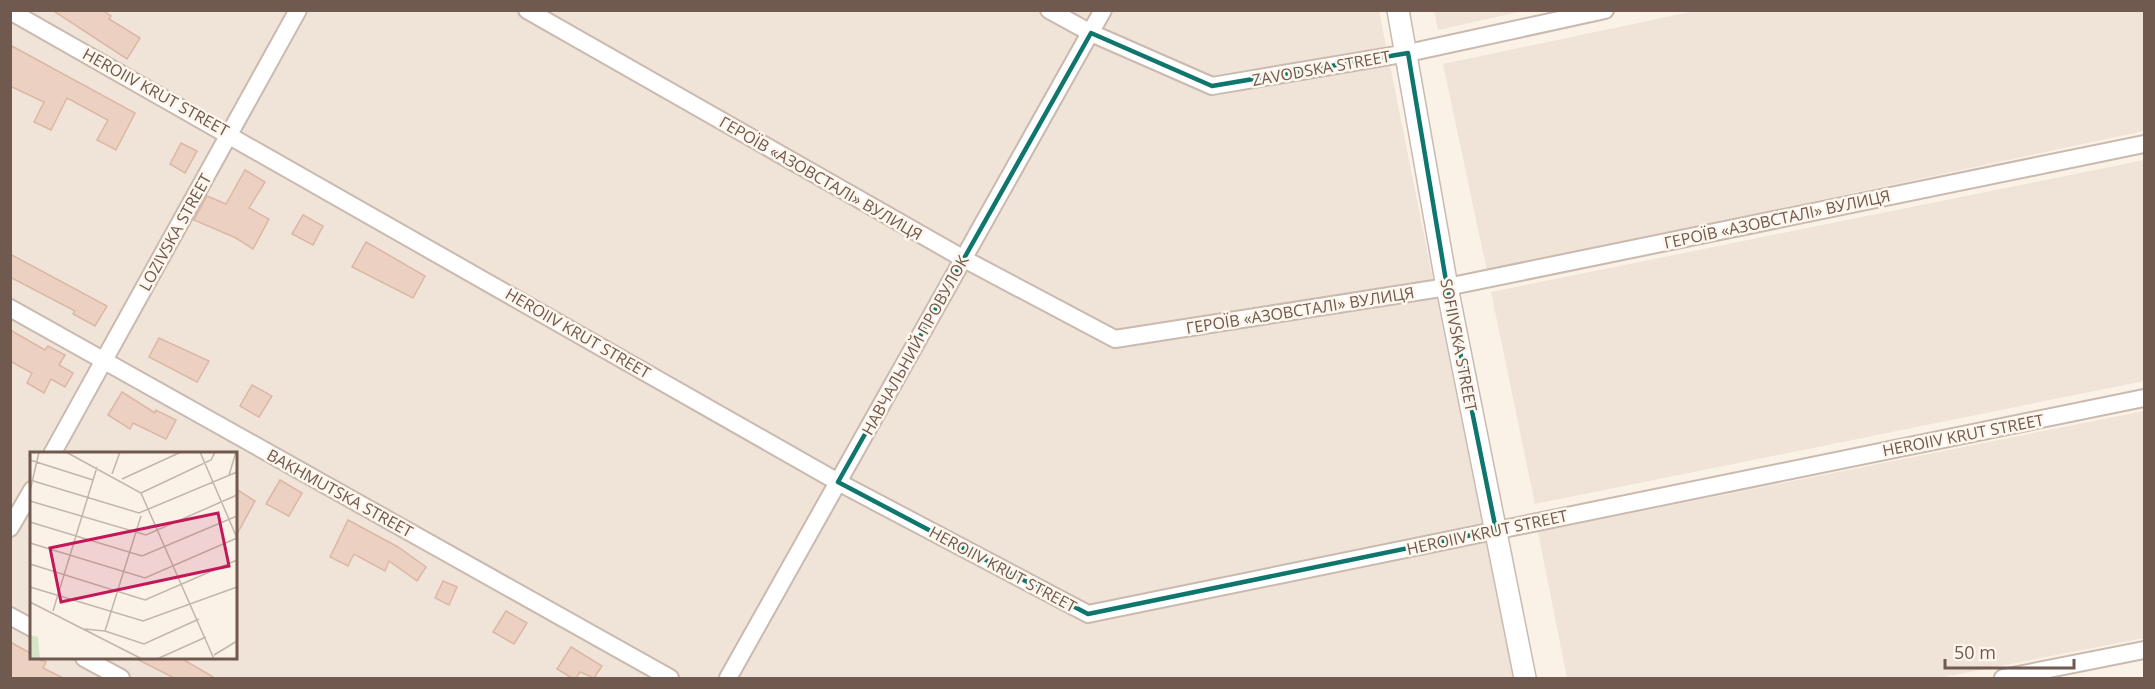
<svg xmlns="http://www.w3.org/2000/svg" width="2155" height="689" font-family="'Open Sans',sans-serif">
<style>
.residential{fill:#f0e3d7;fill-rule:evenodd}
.building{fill:#ecd1c2;stroke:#dcb7a5;stroke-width:1.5}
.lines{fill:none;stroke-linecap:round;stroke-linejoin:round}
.minor-casing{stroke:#cab9af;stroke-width:20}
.tertiary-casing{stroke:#cab9af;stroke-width:24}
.minor{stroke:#fff;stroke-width:16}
.tertiary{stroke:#fff;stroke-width:21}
.marked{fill:none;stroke:#0f766e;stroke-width:4.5;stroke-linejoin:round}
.labels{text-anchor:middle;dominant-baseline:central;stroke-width:5;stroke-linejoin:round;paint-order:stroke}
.street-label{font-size:16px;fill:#70594f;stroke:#fdf6ed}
.inset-road{fill:none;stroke:#c3b5aa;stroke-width:1.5}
.view{fill:#c2185b;fill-opacity:0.15;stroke:#c2185b;stroke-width:3}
.inset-edge{fill:none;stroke:#70594f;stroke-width:3}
</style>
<rect width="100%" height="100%" fill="#faf2e7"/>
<!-- residential -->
<g class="residential">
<path d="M10 11H1379L1513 678H11ZM32 454H236V658H32Z"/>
<polygon points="1434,11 1434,10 1523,11 1438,30"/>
<polygon points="1695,11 2144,11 2144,131 1487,271 1443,64"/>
<polygon points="2144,160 2144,381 1535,504 1491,292"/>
<polygon points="2144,411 2144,638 1939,678 1567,678 1538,532"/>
</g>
<!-- building -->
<g class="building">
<polygon points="52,10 102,10 111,16 109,19 140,38 127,59"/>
<polygon points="10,45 135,113 116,150 97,140 108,120 67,98 51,130 34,122 44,102 10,86"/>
<polygon points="181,143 197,151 185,173 170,164"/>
<polygon points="245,170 265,182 249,208 269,219 253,249 236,238 194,220 207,196 226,204"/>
<polygon points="303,215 323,226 313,245 292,234"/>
<polygon points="366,242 425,276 413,298 352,267"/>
<polygon points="10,254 107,306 95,326 73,314 75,311 10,277"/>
<polygon points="10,330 45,350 48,346 65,355 59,365 73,373 65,387 51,379 44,393 27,383 32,373 10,361"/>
<polygon points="159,338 209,361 197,382 149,357"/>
<polygon points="252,385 272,396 259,417 240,406"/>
<polygon points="122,392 155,413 156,410 176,420 166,439 133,423 130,429 108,415"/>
<polygon points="280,480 302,493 289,516 266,504"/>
<polygon points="236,489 255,501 236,536"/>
<polygon points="348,520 398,547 426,567 417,581 389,561 385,571 354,554 348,566 330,557"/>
<polygon points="443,581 457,587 449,605 435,598"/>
<polygon points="506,611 527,623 514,644 493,632"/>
<polygon points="10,642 32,654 32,657 46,662 43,668 63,678 10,678"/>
<polygon points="571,647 602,666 594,678 580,672 576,678 572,678 557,669"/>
<polygon points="133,657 179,657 215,678 174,678"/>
</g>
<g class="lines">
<!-- minor casing -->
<g class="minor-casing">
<g id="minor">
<polyline points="527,10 964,259 1115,339 1447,287 2144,144"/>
<polyline points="1049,10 1091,33 1212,86 1408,53 1605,10"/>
<polyline points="10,11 838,482 1088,614 2144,398"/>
<polyline points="10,308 670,678"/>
<polyline points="52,454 298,10"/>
<polyline points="10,528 32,490"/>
<polyline points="10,616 32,628"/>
<polyline points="84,658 121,678"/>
<polyline points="728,678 1103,10"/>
<polyline points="2003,678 2144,650"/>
</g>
</g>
<!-- tertiary casing -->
<g class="tertiary-casing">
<polyline id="tertiary" points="1398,10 1447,287 1525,678"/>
</g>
<!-- minor -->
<use href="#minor" class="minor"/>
<!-- tertiary -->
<use href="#tertiary" class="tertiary"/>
</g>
<!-- marked area -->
<path class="marked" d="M1091 33 1212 86 1408 53 1447 287 1496 530 1088 614 838 482Z"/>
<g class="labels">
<!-- street labels -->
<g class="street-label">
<text transform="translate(1321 68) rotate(-10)">ZAVODSKA STREET</text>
<text transform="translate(156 92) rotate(29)">HEROIIV KRUT STREET</text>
<text transform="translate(821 178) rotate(30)">ГЕРОЇВ «АЗОВСТАЛІ» ВУЛИЦЯ</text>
<text transform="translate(1777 219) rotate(-12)">ГЕРОЇВ «АЗОВСТАЛІ» ВУЛИЦЯ</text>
<text transform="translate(175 232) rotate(-61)">LOZIVSKA STREET</text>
<text transform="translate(1300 310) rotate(-9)">ГЕРОЇВ «АЗОВСТАЛІ» ВУЛИЦЯ</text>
<text transform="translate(578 333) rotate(30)">HEROIIV KRUT STREET</text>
<text transform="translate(915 345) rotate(-61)">НАВЧАЛЬНИЙ ПРОВУЛОК</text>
<text transform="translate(1459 345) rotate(79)">SOFIIVSKA STREET</text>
<text transform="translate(1963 435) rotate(-11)">HEROIIV KRUT STREET</text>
<text transform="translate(340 493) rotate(29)">BAKHMUTSKA STREET</text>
<text transform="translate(1487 532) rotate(-12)">HEROIIV KRUT STREET</text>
<text transform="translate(1003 569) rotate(28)">HEROIIV KRUT STREET</text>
</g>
</g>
<!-- overview -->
<g transform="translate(30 452)">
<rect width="207" height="207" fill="#faf2e7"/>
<path d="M0 183 8 185 10 207H0Z" fill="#d5e6c7"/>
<path class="inset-road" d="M36 0 111 41 184 207M170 0 207 86M0 8 63 28M82 22 90 0M199 23 206 0M92 27 151 0M0 28 109 61 207 20M0 39 9 0M111 41 181 8 185 0M0 49 116 83 207 43M0 70 112 104 207 64M0 91 115 126 207 86M0 112 115 148 207 108M0 135 113 169 207 135M0 150 112 207M23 159 67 15M54 177 75 179 114 192 169 167M75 179 111 64M184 203 207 189M127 207 176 185"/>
<path class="view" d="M188 61 199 114 31 150 20 96Z"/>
<rect width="207" height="207" class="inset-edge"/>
</g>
<!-- border -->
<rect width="2155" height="689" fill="none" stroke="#70594f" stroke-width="24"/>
<!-- scale -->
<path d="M1945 659v9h129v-9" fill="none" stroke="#70594f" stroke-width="3"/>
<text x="1954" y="659" font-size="18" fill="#70594f" stroke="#fdf6ed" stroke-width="4.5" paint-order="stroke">50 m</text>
</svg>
